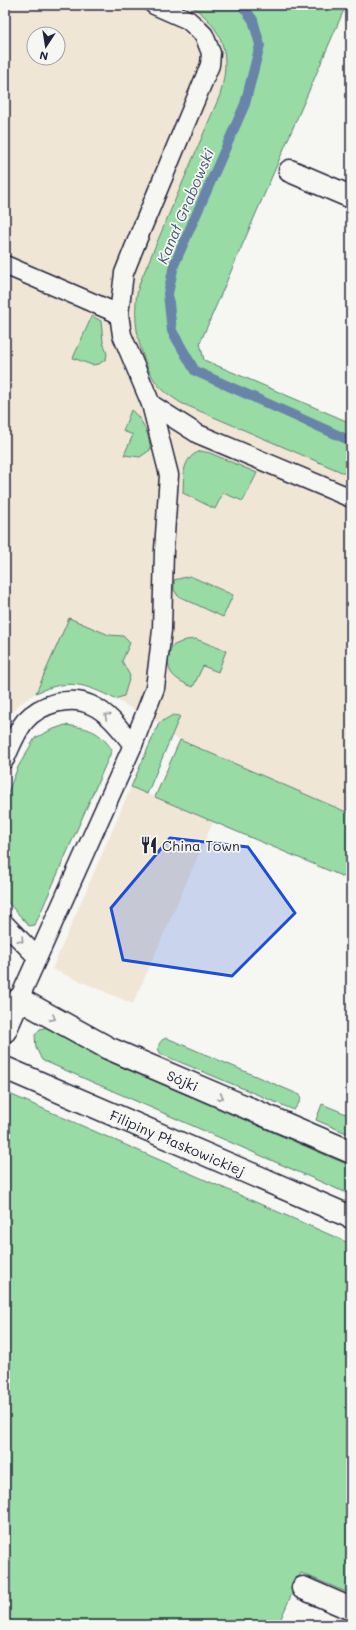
<svg xmlns="http://www.w3.org/2000/svg" width="356" height="1630" font-family="Mali,sans-serif">
<style>
.built{fill:#f0e6d6;fill-rule:evenodd}
.green{fill:#99dba5;stroke:#5e7e70}
.lines{fill:none;stroke-linecap:round;stroke-linejoin:round}
.stream{stroke:#6885a9;stroke-width:10}
.service-casing{stroke:#22223b;stroke-width:21}
.minor-casing{stroke:#22223b;stroke-width:25}
.secondary-casing{stroke:#22223b;stroke-width:25}
.service{stroke:#f6f6f2;stroke-width:18}
.minor{stroke:#f6f6f2;stroke-width:22}
.secondary{stroke:#f6f6f2;stroke-width:22}
.oneway{stroke:#9797a0}
.marked{fill:#1d4ed8;fill-opacity:0.2;stroke:#1d4ed8;stroke-width:3;stroke-linejoin:round}
.labels{text-anchor:middle;dominant-baseline:central;stroke-width:3.5;stroke-linejoin:round;paint-order:stroke}
.poi-label{font-size:14px;fill:#22223b;stroke:#f6f6f2;text-anchor:start}
.street-label{font-size:14px;fill:#22223b;stroke:#f6f6f2}
.water-label{font-size:15px;font-style:italic;fill:#455472;stroke:#f6f6f2}
</style>
<rect width="100%" height="100%" fill="#f6f6f2"/>
<filter id="ink" filterUnits="userSpaceOnUse"><feTurbulence type="fractalNoise" baseFrequency=".025" numOctaves="2"/><feDisplacementMap in="SourceGraphic" scale="8" xChannelSelector="R" yChannelSelector="G"/><feConvolveMatrix kernelMatrix="1 2 1 2 8 2 1 2 1" color-interpolation-filters="sRGB"/></filter>
<g filter="url(#ink)">
<!-- built -->
<g class="built">
<path d="M5 5H190L199 11 213 26 221 41 226 53 225 65 223 83 220 95 181 403 351 476V814L171 736 180 716 173 715 159 723 96 689 85 685H59L49 687 36 693 20 704 9 716 5 727ZM34 34H58V58H34Z"/>
<polygon points="131,787 213,822 133,1004 52,969"/>
</g>
<!-- green -->
<g class="green">
<path d="M190 5H346L200 343 204 360 351 423V476L181 403C172 397 161 390 155 381 141 360 134 328 136 303 136 296 138 289 140 282L220 95C231 56 225 28 190 5Z"/>
<polygon points="92,316 101,321 103,342 107,354 106,359 99,364 92,365 73,358"/>
<path d="M131 410C142 418 151 437 150 450L140 457 124 455 133 435 123 431Z"/>
<path d="M201 451 210 453 257 473 243 501 223 493 215 509 183 493C184 475 181 458 201 451Z"/>
<polygon points="190,576 233,595 223,617 178,596 174,590 174,580"/>
<path d="M69 618 109 635 123 636 130 643 122 661 130 676 124 696 115 699C85 684 69 678 36 693Z"/>
<path d="M196 639 226 651 218 672 203 666 193 687C171 678 163 670 172 646L186 640Z"/>
<polygon points="173,715 180,716 147,794 131,787 159,723"/>
<path d="M65 725C88 728 99 730 112 750L35 925 29 926 5 899V800L18 767 35 738 51 730Z"/>
<polygon points="180,740 351,814 351,880 155,797"/>
<polygon points="47,1027 54,1029 108,1061 351,1166 351,1195 42,1060 36,1048 35,1035 40,1029"/>
<path d="M167 1038 300 1095 301 1100 294 1110 161 1054 158 1049C159 1043 161 1039 167 1038Z"/>
<polygon points="5,1092 351,1244 351,1594 301,1573 278,1625 5,1625"/>
<polygon points="322,1104 351,1116 351,1135 316,1120"/>
</g>
<g class="lines">
<!-- stream -->
<polyline class="stream" points="242,5 253,20 260,45 245,104 174,265 168,294 172,331 195,371 351,441"/>
<!-- service casing -->
<g class="service-casing">
<g id="service">
<polyline points="5,265 119,314"/>
<polyline points="151,404 198,434 351,498"/>
<path d="M5 759C11 746 16 732 25 721 40 704 70 695 91 705 109 713 121 730 133 745"/>
<polyline points="5,924 37,957"/>
<polyline points="19,999 133,745 155,688 162,630 164,550 169,475 151,404 122,335 119,314 124,273 140,233 210,65 211,53 204,35 198,29 188,20 154,5"/>
</g>
</g>
<!-- minor casing -->
<g class="minor-casing">
<g id="minor">
<polyline points="290,171 351,197"/>
<path id="s1" d="M5 1031 19 999 108 1048 351 1152"/>
<polyline points="303,1588 351,1609"/>
</g>
</g>
<!-- secondary casing -->
<g class="secondary-casing">
<g id="secondary">
<path id="s2" d="M5 1068 351 1217"/>
</g>
</g>
<!-- service -->
<use href="#service" class="service"/>
<!-- minor -->
<use href="#minor" class="minor"/>
<!-- secondary -->
<use href="#secondary" class="secondary"/>
</g>
<!-- one-way arrows -->
<defs><path id="oneway-chevron" d="M-2-3.5L2.5 0L-2 3.5" fill="none" stroke-width="1.6" stroke-linecap="round" stroke-linejoin="round"/></defs>
<g class="oneway">
<use href="#oneway-chevron" transform="translate(107 716) rotate(-141)"/>
<use href="#oneway-chevron" transform="translate(21 940) rotate(46)"/>
<use href="#oneway-chevron" transform="translate(53 1018) rotate(29)"/>
<use href="#oneway-chevron" transform="translate(221 1097) rotate(23)"/>
</g>
</g>
<!-- marked area -->
<path class="marked" d="M170 838 248 847 295 913 232 976 123 960 111 908Z"/>
<!-- icons -->
<defs>
<g id="restaurant-bare" transform="scale(1.38)"><path d="M-5-6h1v4h1v-4h1v4h1v-4h1v5L-1.5 .5V6h-2V.5L-5-1ZM5-6V6H3V1.5H1.5Q1.5-4 5-6Z" fill="#22223b" stroke="#f6f6f2" stroke-width="2.5" paint-order="stroke"/></g>
</defs>
<g fill-rule="evenodd">
<use href="#restaurant-bare" x="149" y="845"/>
</g>
<g class="labels">
<!-- poi labels -->
<g class="poi-label">
<text x="162" y="845">China Town</text>
</g>
<!-- street labels -->
<g class="street-label">
<text stroke="none"><textPath href="#s1" startOffset="218">Sójki</textPath></text>
<text stroke="none"><textPath href="#s2" startOffset="188">Filipiny Płaskowickiej</textPath></text>
</g>
<!-- water labels -->
<g class="water-label">
<text transform="translate(185 206) rotate(-67)">Kanał Grabowski</text>
</g>
</g>
<!-- margin -->
<rect width="356" height="1630" fill="none" stroke="#f6f6f2" stroke-width="20"/>
<rect x="10" y="10" width="336" height="1610" fill="none" stroke="#22223b" stroke-width="1.5" filter="url(#ink)"/>
<!-- north arrow -->
<g transform="translate(46 46) rotate(192)"><circle r="19" fill="#f6f6f2" stroke="#a1a1a9"/>
<path d="M0-3L7 15L0 10L-7 15Z" fill="#22223b"/>
<text y="-6" font-size="11" font-weight="bold" text-anchor="middle" fill="#22223b">N</text>
</g>
</svg>
